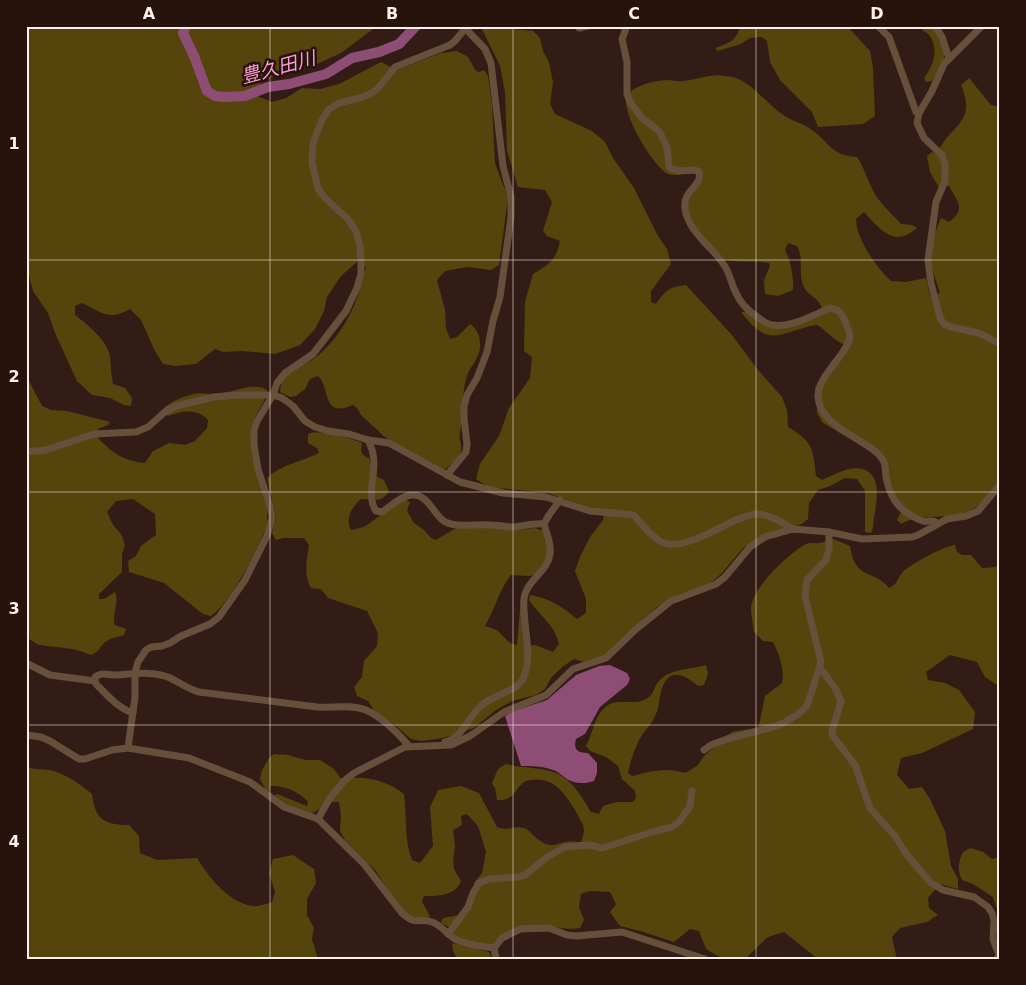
<svg xmlns="http://www.w3.org/2000/svg" width="1026" height="985" font-family="'DejaVu Sans','Noto Sans JP',sans-serif">
<style>
.green{fill:#55440c}
.water{fill:#8e4d75}
.lines{fill:none;stroke-linecap:round;stroke-linejoin:round}
.river{stroke:#8e4d75;stroke-width:10}
.minor{stroke:#67503b;stroke-width:7}
.grid{fill:none;stroke:#fef1ed;stroke-width:1;stroke-opacity:0.55}
.labels{text-anchor:middle;dominant-baseline:central;stroke-width:5;stroke-linejoin:round;paint-order:stroke}
.water-label{font-size:19px;font-style:italic;fill:#fa9cd4;stroke:#28120c}
.neatline{fill:none;stroke:#fef1ed;stroke-width:2}
.grid-label{font-size:16px;text-anchor:middle;font-weight:bold;fill:#fef1ed}
</style>
<rect width="100%" height="100%" fill="#331c15"/>
<!-- green -->
<g class="green">
<path d="M26 26H377L341 53 315 65 277 74 260 84 259 97 272 102 286 98 302 88 320 89 339 84 381 62 397 70 441 53 457 51 468 57 475 70 479 72 484 70 488 76 492 105 495 163 508 198 518 187 507 151 505 92 500 66 482 29 483 26H502L510 29 533 31 540 38 543 51 549 62 553 82 550 104 555 114 592 131 605 142 613 158 634 188 658 236 667 249 671 264 651 291V302L656 304C666 290 669 287 686 285L732 335 758 370 782 397 787 410 788 427C813 442 813 448 816 476L822 480C834 475 853 463 867 471 882 479 876 505 874 518 873 524 874 528 871 533L865 532V491L857 479 845 478 830 486 818 490 809 503 808 519 802 524 758 539 743 548 722 573 712 582 675 596 657 607 636 625 608 655 583 662 574 659 562 667 551 678 545 689 536 695 512 701 496 710 474 728 443 738 421 741 411 739 395 725 375 712 368 701 357 696 354 687 362 677 364 661 377 646 378 633 367 611 328 598 321 589 311 588C303 575 307 559 309 545L304 538H284L276 540 272 533 276 517 267 478C282 464 301 462 319 453L317 448 308 443V434C320 429 349 437 362 443 360 452 361 455 369 458 371 469 373 476 384 480L389 491C381 504 375 499 361 499 352 507 345 518 351 530L364 527 404 499 410 502 407 511 414 523 424 530 431 538 436 540 456 528 496 527 520 530 535 528 544 531 549 554 545 563 534 575 529 576 511 575C499 590 495 609 485 626L497 630 510 643 517 645 521 599 527 646 535 645 553 652 559 644C555 625 540 616 529 600L530 595C549 598 563 607 577 619L586 613V599L575 571 580 557 590 537 603 520 604 511 589 508 548 493 489 487 476 479 480 464 499 436 509 408 530 378 532 357 524 351 525 302 533 274C550 264 556 260 560 241L547 236 543 231 552 202 545 190 518 187 508 198 499 265 491 270 467 267 445 271 437 280 445 310 446 328 450 339 457 337 470 324C478 329 481 339 480 348 479 358 470 367 467 376 461 395 463 414 460 433 458 440 463 444 461 451 459 458 451 464 446 469L440 470 386 438 361 415 357 408 353 405C321 419 331 388 318 376L310 379 305 389 296 396 290 397 280 392 281 383C284 379 287 375 291 372 297 367 305 364 312 360 342 339 359 302 366 267L358 261 341 276 327 297 324 311 315 329 300 345 275 354 242 351 223 352 215 349 196 364 175 366 163 364 154 349 141 320 130 309C109 321 103 313 82 303L75 306V315C88 325 106 339 110 356 111 366 111 375 113 384L125 388 132 398 131 406 124 405 110 398 92 395 77 381 55 333 48 313 33 291 26 264Z"/>
<path d="M740 26H847L870 51 873 67 875 116 863 124 818 127 812 112 780 80 770 62 767 41 762 37 750 38 741 44 718 51 715 48C727 44 737 41 740 26Z"/>
<path d="M920 26H932C937 34 947 49 944 60 941 67 936 74 932 81L926 82 924 78C933 66 940 49 929 35 925 31 922 31 920 26Z"/>
<path d="M717 75C723 76 730 76 736 78 755 85 767 105 785 116 792 121 802 123 809 128 830 141 828 155 857 157 866 170 869 187 879 200 885 208 894 216 901 224L912 225 917 228C894 249 879 228 864 212L856 219C856 239 876 267 891 281L906 282 926 278 930 296 940 293C936 279 929 264 931 249 932 239 937 228 941 218L949 222C967 209 957 201 949 186H938L930 172 927 156 932 152 938 153C948 125 978 124 961 85L969 78 991 105 1000 107V479C981 511 967 516 931 517 919 517 912 518 901 524L897 520 901 512 889 478 885 460 823 423 817 413V399L815 387 832 361 843 354V344C832 339 827 331 817 325 779 331 771 351 741 312H746L767 326 823 313C821 296 808 298 803 285 798 272 804 257 797 246L788 243 785 250C791 261 794 278 793 290L778 296 765 294 764 280 770 266 769 263C754 260 739 263 726 260 701 254 682 223 688 198 690 192 697 184 701 178L693 169C685 173 677 177 668 174 655 169 615 106 629 93 637 85 656 80 668 80 673 80 678 82 683 81 694 80 705 76 717 75Z"/>
<path d="M26 375 42 406 51 410 67 411 110 422 108 425 98 429V438C112 453 124 461 145 463L153 451 169 443 185 445 195 441 207 428 208 420C197 408 182 411 168 416L162 410C171 401 182 397 194 394 201 392 210 395 217 394 231 393 254 381 267 390 266 405 251 416 251 432 251 461 262 480 267 507 267 511 267 517 267 522 264 542 228 606 211 616L203 614 164 583 129 572 128 561 136 556 141 546 156 535 155 514 133 499 116 501 107 512 113 525 121 534 125 545 122 554V572L99 594V599H104L115 592C120 604 111 614 115 625L126 629 124 635C118 637 109 638 104 643 98 649 100 651 91 655 73 647 59 648 40 645 35 644 32 639 26 638Z"/>
<path d="M831 538 850 546C855 581 874 569 889 588 897 585 897 579 902 573 908 565 946 545 955 545L957 552 962 555H971L982 568 996 567 1000 561V687L985 677 977 662 950 655 926 672 928 680 945 683 959 690 975 712 973 729 922 753 901 758 897 775 909 789 922 787 930 799 945 831 951 866 958 879V889L940 884 928 898 929 908 938 915 927 922 900 928 892 937 897 959H818L784 932 768 937 745 959H723L706 949 699 931 690 929 674 942 640 931 620 926 610 912 616 904 610 892 590 891 581 894 579 907 584 920 580 928C567 930 565 928 553 927 530 925 505 926 491 946L455 938 451 928 441 923 443 918 459 915 478 889 474 883 482 873 486 852 478 826 467 814 461 816 462 825 453 830 455 846 453 860 454 869 461 881C455 896 438 896 424 896L422 902 430 916 428 918 417 919 407 914 393 897 375 870 345 840 340 831 341 816 339 802H332L311 814 281 802 274 796 277 794 307 806 308 802C301 792 283 785 270 786V791L267 792 260 779 262 770 269 758 274 754 288 755 305 760H320L334 769 342 780C363 774 388 781 404 794 407 816 404 840 412 860L420 863 433 846 430 807 438 790 461 786 479 793 497 827C510 832 512 825 524 828 530 830 534 837 539 840 551 848 553 845 565 842 570 841 576 842 581 842 582 839 584 834 584 831 584 824 578 816 575 810 564 792 553 776 530 780 515 782 519 801 497 800L495 788 492 783 498 769 506 764C520 768 535 767 550 771 570 776 581 795 591 812L599 814 603 806 617 802H633L636 798 635 791 622 779 618 766 606 757 590 751 586 746C593 733 594 717 605 707 618 696 635 708 649 697 654 694 654 686 659 681 671 668 690 670 706 665L708 674 704 685 698 686C686 676 670 666 662 688 659 696 660 706 656 714 652 724 644 731 639 740 634 751 630 762 628 773L633 776C650 771 668 767 685 773L697 766 705 755 732 732 755 728 759 725 765 696 782 683C785 671 779 653 773 642L763 641 754 632C753 624 751 616 751 608 752 588 789 553 806 544 814 541 818 547 831 538Z"/>
<path d="M26 766C34 770 41 769 50 770 66 774 79 783 92 794 95 820 105 825 129 825L139 836 140 853 157 860 197 858C209 877 228 903 253 906 258 907 266 904 272 902L275 892 269 873 273 859 293 855 314 869 316 883 307 899V915L314 928 312 939 318 959H26Z"/>
<path d="M971 848 983 852 992 859 1000 857V919L993 897 973 884 962 880C957 869 958 863 963 852Z"/>
<polygon points="454,943 489,952 492,959 457,959 453,951 452,944"/>
</g>
<!-- water -->
<path class="water" d="M610 665 627 673 630 679 627 685 600 707 585 734 576 739C573 750 578 753 588 753L597 763V773L594 781C586 784 574 784 567 779 562 776 559 772 553 770 543 766 531 766 521 766L505 716 511 712 547 700 576 675 599 666Z"/>
<g class="lines">
<!-- river -->
<polyline class="river" points="186,26 183,33 194,56 207,91 215,96 224,97 245,96 268,87 289,84 326,74 352,58 379,52 399,44 416,26"/>
<!-- minor -->
<g class="minor">
<path d="M627 26 622 39 627 62V94L630 102 642 118 659 131 667 147 669 167 672 169 679 171 695 170 699 172C703 186 682 190 685 209 689 233 712 246 724 265 730 273 731 284 736 293 740 302 747 310 756 316 761 320 766 324 772 325 791 328 813 315 830 308 838 309 841 312 844 319 846 324 850 331 850 337 848 354 817 376 818 397 820 427 863 437 880 456 886 462 885 468 886 477 888 487 893 500 900 507 906 513 916 519 923 521 929 522 933 519 937 523"/>
<polyline points="878,26 889,37 916,112 919,113"/>
<polyline points="935,26 942,37 949,58"/>
<polyline points="982,26 944,64 932,91 919,113 917,123 924,138 942,155 945,164 945,181 936,202 928,260 931,283 940,318 944,324 951,327 979,333 1000,344"/>
<polyline points="579,28 588,26"/>
<path d="M368 440C383 467 363 491 376 511L382 512C391 506 402 495 412 495 431 494 434 521 451 524 463 527 478 524 490 525 498 525 506 527 513 527 524 526 533 523 544 524"/>
<path d="M26 452 46 450 94 434 136 432 148 427 166 411 176 406 189 403 214 397 237 395H273L282 398 293 406 305 421 315 427 328 431 349 434 368 440 389 443 460 482 503 493 546 497 590 511 634 515C639 522 643 526 649 532 654 536 657 541 664 543 683 550 718 528 736 520 743 518 751 513 758 514 771 515 783 523 793 529"/>
<polyline points="447,475 466,452 467,444 464,418 464,406 467,395 477,378 487,352 493,321 500,297 511,217 511,197 503,166 491,63 485,49 466,29"/>
<polyline points="26,663 50,675 95,681"/>
<polyline points="821,669 835,688 841,701 833,728 832,735 855,765 870,808 895,836 907,855 930,882 943,890 974,897 988,907 992,913 994,920 993,939 999,955 997,959"/>
<path d="M95 681V677C103 671 109 676 117 675 134 674 151 671 168 677 179 682 187 689 199 692 238 697 277 702 317 707 332 708 351 704 366 710 383 718 397 732 409 746"/>
<path d="M95 681 96 684C107 695 118 708 133 713"/>
<path d="M26 735 41 737 50 741 79 759H85L112 750 128 748 189 758 250 782 284 807 318 819 364 864 402 913C418 927 418 917 432 922 441 925 447 934 455 939 466 945 481 946 494 948"/>
<path d="M445 742C464 737 468 716 482 705 493 695 517 691 523 679 534 656 522 624 524 599 526 580 548 572 550 554 552 544 546 533 544 524L549 515 560 500"/>
<polyline points="128,748 135,697 135,673 138,662 146,650 151,647 162,646 170,643 181,636 210,624 219,617 245,580 267,536 272,518 270,506 258,469 254,445 254,430 257,421 273,395 277,383 285,373 313,354 346,311 357,288 361,274 361,263 360,246 356,231 348,219 325,198 318,189 315,176 312,162 313,143 322,120 329,109 339,103 360,98 372,93 378,88 395,67 450,45 455,41 467,26"/>
<polyline points="704,750 711,745 727,739 773,727 784,723 798,714 806,707 809,700 821,662 805,596 807,580 826,560 829,549 829,532"/>
<polyline points="318,819 330,798 344,781 354,773 405,747 451,745 470,736 504,712 546,695 573,669 606,658 635,630 671,601 716,584 725,577 750,547 765,537 793,529 829,532 862,539 912,537 918,535 947,519 966,516 978,511 1000,485"/>
<polyline points="448,934 468,907 473,893 479,883 489,879 517,877 525,875 547,857 565,847 588,845 603,848 655,831 672,827 679,822 690,806 692,791"/>
<polyline points="496,959 494,948 502,938 520,929 549,928 567,935 576,936 622,932 705,959"/>
</g>
</g>
<!-- grid -->
<path class="grid" d="M270 26V959M513 26V959M756 26V959M26 260H1000M26 492H1000M26 725H1000"/>
<g class="labels">
<!-- water labels -->
<g class="water-label">
<text transform="translate(278 67) rotate(-15)">豊久田川</text>
</g>
</g>
<!-- border -->
<rect width="1026" height="985" fill="none" stroke="#28120c" stroke-width="55"/>
<rect x="28" y="28" width="970" height="930" class="neatline"/>
<g class="grid-label">
<text x="149" y="19">A</text>
<text x="392" y="19">B</text>
<text x="634" y="19">C</text>
<text x="877" y="19">D</text>
<text x="14" y="149">1</text>
<text x="14" y="382">2</text>
<text x="14" y="614">3</text>
<text x="14" y="847">4</text>
</g>
</svg>
